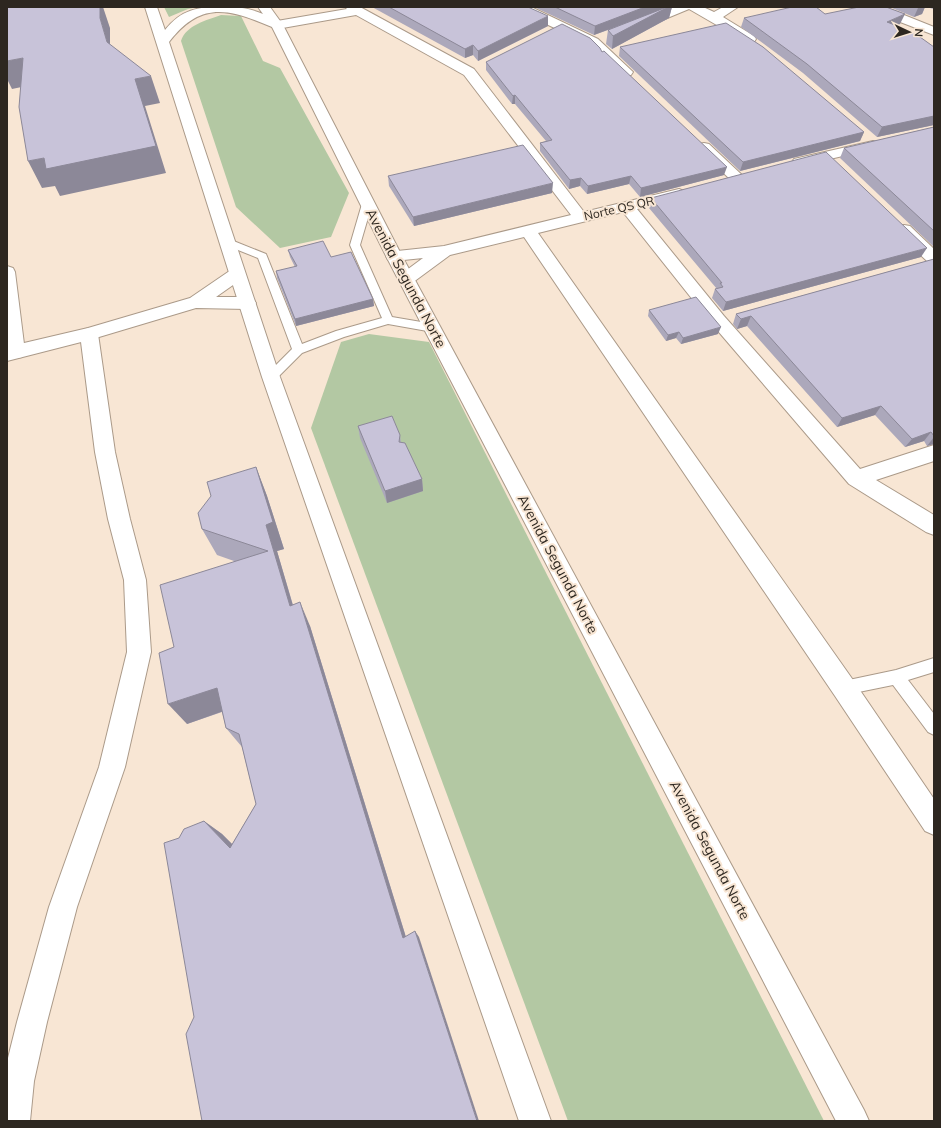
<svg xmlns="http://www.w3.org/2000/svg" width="941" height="1128" font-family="Mulish,sans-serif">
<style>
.green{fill:#b3c8a3}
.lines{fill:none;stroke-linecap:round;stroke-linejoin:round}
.service-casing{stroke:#ab9a89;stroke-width:2}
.minor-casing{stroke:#ab9a89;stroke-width:2}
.tertiary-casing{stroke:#ab9a89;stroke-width:2}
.secondary-casing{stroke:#ab9a89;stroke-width:2}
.service{fill:#fff;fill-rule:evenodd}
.minor{fill:#fff;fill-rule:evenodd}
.tertiary{fill:#fff;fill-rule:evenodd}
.secondary{fill:#fff;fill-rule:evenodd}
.wall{fill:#aca8bb}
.shaded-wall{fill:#8c8898}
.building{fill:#c8c3d9;stroke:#8c8898}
.labels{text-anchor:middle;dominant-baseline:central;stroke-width:4;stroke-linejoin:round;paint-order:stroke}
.far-street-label{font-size:12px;fill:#2d2720;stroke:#f8e6d4}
.street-label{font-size:14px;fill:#2d2720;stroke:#f8e6d4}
</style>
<rect width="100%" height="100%" fill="#f8e6d4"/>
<!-- green -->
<g class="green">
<polygon points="164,7 198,7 188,9 169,17"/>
<path d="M221 15 241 16 263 61 280 68 349 193 331 237 280 248 236 207 181 41C186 25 207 20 221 15Z"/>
<polygon points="369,334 429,342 824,1121 568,1121 311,428 341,342"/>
</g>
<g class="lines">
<!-- service casing -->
<g class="service-casing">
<g id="service">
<polygon points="367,201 372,204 360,245 392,317 433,324 437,325 439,328 437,331 433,332 388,324 344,337 302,353 275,380 271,381 267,380 265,377 267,374 292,349 258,258 223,244 222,242 223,240 231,240 266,254 302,344 336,331 382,318 350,245 362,204"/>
<polygon points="934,658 934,672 908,680 934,714 934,735 928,732 893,685 844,695 839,693 836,688 839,683 844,681 896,670"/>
</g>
</g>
<!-- minor casing -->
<g class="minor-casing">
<g id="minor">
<polygon points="345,7 360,7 474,69 584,212 679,189 684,191 687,194 684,197 637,209 724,316 860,469 934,445 934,461 876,480 934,515 934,535 926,532 849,484 712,324 623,212 538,233 853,680 934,799 934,835 925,831 835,696 524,237 450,255 412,283 406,285 400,283 398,279 400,275 423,258 394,261 388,260 386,256 388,252 444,246 571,215 464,75 356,15 277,29 273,28 271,25 273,22 277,21 347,9"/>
<polygon points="515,7 531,7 598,39 633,72 631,75 621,75 590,45 517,10"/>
<polygon points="673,7 703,7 714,12 723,7 738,7 723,17 754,36 756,39 754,42 746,42 689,9 648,26 640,26 638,23 640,20"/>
<polygon points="867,7 884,7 934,27 934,35 869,10"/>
<polygon points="873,141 878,142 880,145 878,148 799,166 794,165 792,162 794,159"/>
<polygon points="704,143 709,144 743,176 746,179 743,182 738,184 733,182 699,150 697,147 699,144"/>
<polygon points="904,225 910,226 934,249 934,263 928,262 898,234 896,230 898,226"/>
<polygon points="7,266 13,268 15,272 25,352 22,357 16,358 10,357 7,352"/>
<polygon points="89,328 95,330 98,334 115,452 130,519 146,580 151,652 125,767 77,907 47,1022 34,1081 30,1121 7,1121 7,1062 17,1022 49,907 99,767 127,652 124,580 108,519 95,452 80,334 83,330"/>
</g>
</g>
<!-- tertiary casing -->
<g class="tertiary-casing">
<polygon id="tertiary" points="237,268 243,270 245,274 243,278 216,297 247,297 253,299 256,303 253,307 247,309 196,308 89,340 7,361 7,347 88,328 190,298 231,270"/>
</g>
<!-- secondary casing -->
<g class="secondary-casing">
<path id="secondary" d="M145 7H157L165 30C182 9 197 7 223 7 238 7 249 8 263 14L258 7H270L283 25 402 256 864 1110 869 1121H836L386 256 272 27C229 9 201 0 169 42L280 377 551 1121H519L262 377Z"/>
</g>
<!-- service -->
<use href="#service" class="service"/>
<!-- minor -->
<use href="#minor" class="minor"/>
<!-- tertiary -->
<use href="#tertiary" class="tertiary"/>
<!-- secondary -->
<use href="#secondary" class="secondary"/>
</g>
<!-- wall -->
<g class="wall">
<polygon points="372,7 528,7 548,26 478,61 473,55 465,58"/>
<polygon points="534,7 672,7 669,18 612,49 606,44 608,30 594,35"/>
<polygon points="892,7 925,7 922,14 914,17 892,8"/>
<polygon points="927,7 934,7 933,9"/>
<polygon points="825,14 900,24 896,26 934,47 934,125 877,137 803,73 741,27 744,18"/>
<polygon points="620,47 864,132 860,141 740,171 619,56"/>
<polygon points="602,52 724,175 640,197 629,184 587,194 580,186 569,189 540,151 540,143 546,141 515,104 512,104 486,70 486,62"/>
<polygon points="934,127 934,247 840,158 844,148"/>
<polygon points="388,176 552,193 414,226 389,186"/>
<polygon points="651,198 921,257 723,311 712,298 715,289 717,289 649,208"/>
<polygon points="288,250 331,257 373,299 374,306 296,326 277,278 276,271 295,267 290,257"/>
<polygon points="934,259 934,444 927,446 924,441 905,447 875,415 837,427 747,326 737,329 733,324 736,314"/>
<polygon points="649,310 718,334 681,344 676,338 666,341 648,316"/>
<polygon points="358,426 400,435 401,443 422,479 423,491 387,503 360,438"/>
<polygon points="256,467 267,496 284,549 277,551 293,605 310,626 406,937 419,937 194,1017 179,838 204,821 222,834 232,844 256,804 242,747 226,728 222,712 187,724 174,647 234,561 217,555 202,529"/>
</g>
<!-- shaded-wall -->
<g class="shaded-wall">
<polygon points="100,7 103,7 110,28 110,45 117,69 107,42 100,18"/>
<polygon points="645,7 672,7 669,18 612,49 613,36 668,7 594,35 595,26"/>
<polygon points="920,7 925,7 922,14 914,17 918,8"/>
<polygon points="905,14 900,24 883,32 887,22"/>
<polygon points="548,16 548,26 478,61 478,51"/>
<polygon points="473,45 473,55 465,58 465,49"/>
<polygon points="23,58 36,84 12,89 7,79 7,61"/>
<polygon points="151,76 160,103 145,106 166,173 60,196 55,186 42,188 28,161 44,158 135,79"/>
<polygon points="515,95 515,104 512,104 513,96"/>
<polygon points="934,116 934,125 877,137 882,127"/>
<polygon points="864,132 860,141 740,171 743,162"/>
<polygon points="727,167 724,175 640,197 641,188"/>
<polygon points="631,176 629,184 587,194 588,186"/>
<polygon points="581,178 580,186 569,189 570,180"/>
<polygon points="553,183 552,193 414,226 413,217"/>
<polygon points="927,248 921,257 723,311 726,302"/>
<polygon points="373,299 374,306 296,326 295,319"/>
<polygon points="751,316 747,326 737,329 741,319"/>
<polygon points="721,327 718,334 681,344 683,338"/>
<polygon points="679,332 676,338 666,341 668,335"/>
<polygon points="881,406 875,415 837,427 842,418"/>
<polygon points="931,432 924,441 905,447 912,439"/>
<polygon points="934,437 934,444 927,446"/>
<polygon points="256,467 267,496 284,549 277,551 300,630 290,606 266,525"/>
<polygon points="422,479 423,491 387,503 385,491"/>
<polygon points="300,602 310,626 408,944 403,938"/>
<polygon points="217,688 232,708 187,724 168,704"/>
<polygon points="204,821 222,834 247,859 230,848"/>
<polygon points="415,931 419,937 479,1121 477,1121"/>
</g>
<!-- building -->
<g class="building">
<polygon points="7,7 100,7 100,18 107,42 151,76 135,79 156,146 46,169 44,158 28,161 19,107 23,58 7,61"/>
<polygon points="389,7 528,7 548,16 478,51 473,45 465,49"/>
<polygon points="555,7 645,7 595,26"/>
<polygon points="667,7 668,7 613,36 608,30"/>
<polygon points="792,7 816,7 825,14 859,7 886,7 905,14 887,22 913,32 934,47 934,116 882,127 807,64 744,18"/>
<polygon points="726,23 763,47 864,132 743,162 620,47"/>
<polygon points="562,24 590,38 600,48 602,52 604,51 727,167 641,188 631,176 588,186 581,178 570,180 540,143 552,140 515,95 513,96 486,62"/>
<polygon points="934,127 934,231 844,148"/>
<polygon points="523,145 553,183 413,217 388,176"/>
<polygon points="826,152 927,248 726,302 715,289 723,287 720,283 722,283 651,198"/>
<polygon points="323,241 331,257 351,252 373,299 295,319 276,271 297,266 288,250"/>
<polygon points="934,259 934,436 931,432 912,439 881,406 842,418 751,316 741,319 736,314"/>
<polygon points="696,297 721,327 683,338 679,332 668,335 649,310"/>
<polygon points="392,416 400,435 399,442 405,443 422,479 385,491 358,426"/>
<polygon points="256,467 273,522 266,525 290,606 300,602 403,938 415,931 477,1121 202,1121 186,1034 194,1017 164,843 179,838 184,829 204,821 230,848 256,804 239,734 226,728 217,688 168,704 159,653 174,647 160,585 268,551 202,529 198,513 211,496 207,482"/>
</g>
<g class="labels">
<!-- far-street labels -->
<g class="far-street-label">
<text transform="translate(619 208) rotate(-13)">Norte QS QR</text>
</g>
<!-- street labels -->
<g class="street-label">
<text transform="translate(406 278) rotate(62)">Avenida Segunda Norte</text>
<text transform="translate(558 564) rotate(62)">Avenida Segunda Norte</text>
<text transform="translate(710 850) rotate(62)">Avenida Segunda Norte</text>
</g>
</g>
<!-- border -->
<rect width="941" height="1128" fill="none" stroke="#2d2720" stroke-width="16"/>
<!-- north arrow -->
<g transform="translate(909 32) rotate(94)" stroke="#f8e6d4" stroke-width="3" paint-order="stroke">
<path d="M0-3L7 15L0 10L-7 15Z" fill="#2d2720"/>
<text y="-6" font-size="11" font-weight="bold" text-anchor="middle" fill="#2d2720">N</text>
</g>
</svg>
